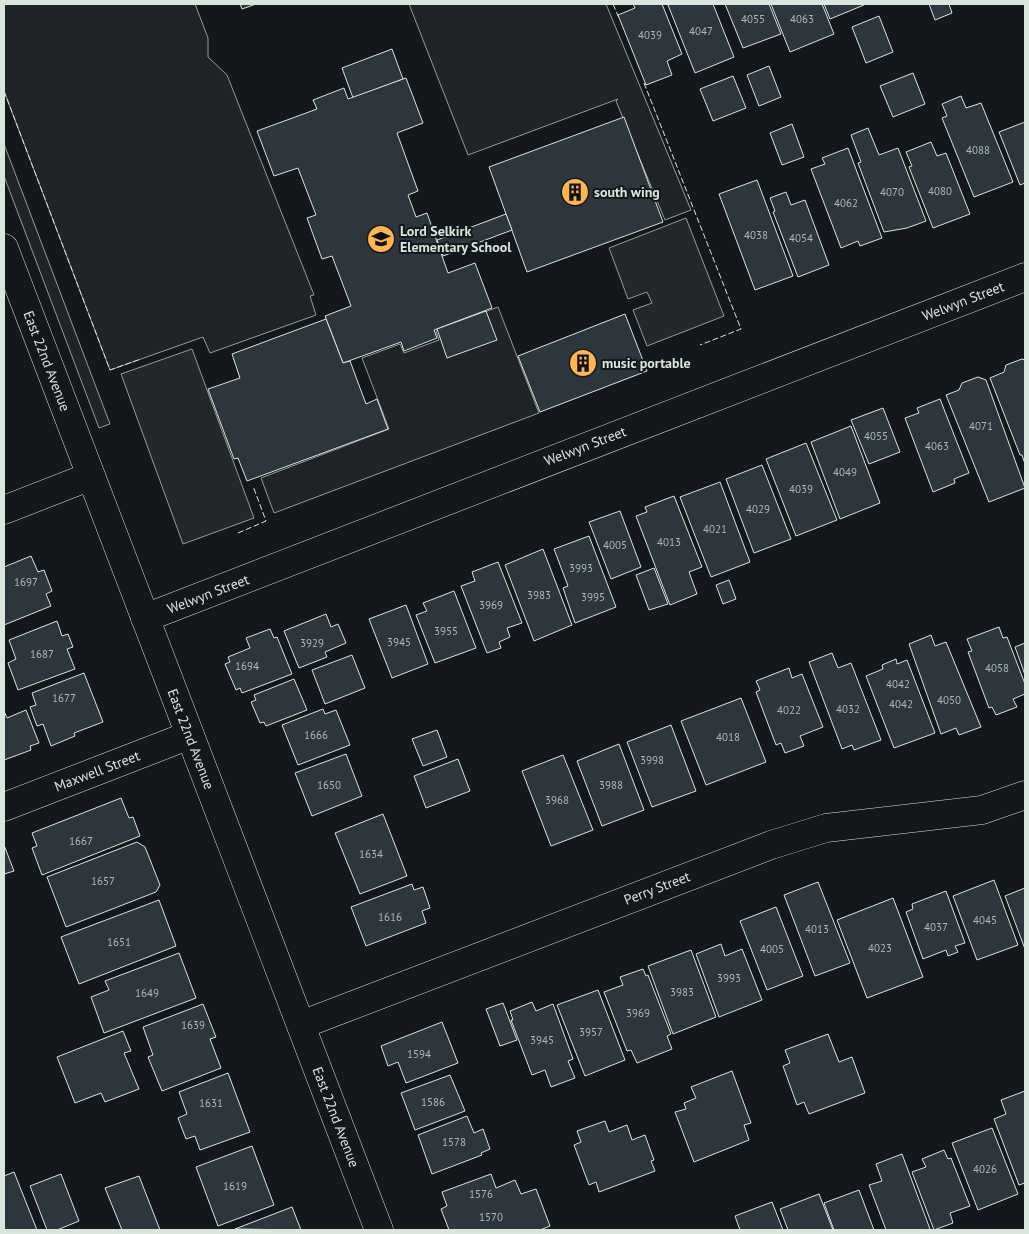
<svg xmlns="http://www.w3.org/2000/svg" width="1029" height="1234" font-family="'PT Sans',sans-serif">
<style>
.green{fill:#202428;stroke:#939e99}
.parking{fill:#24282b;stroke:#939e99}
.building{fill:#2c363c;stroke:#d8e6dc}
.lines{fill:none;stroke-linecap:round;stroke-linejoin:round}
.street-casing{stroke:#d8e6dc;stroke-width:29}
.street{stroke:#14181c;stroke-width:28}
.fence{stroke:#d8e6dc;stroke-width:1;stroke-dasharray:6 2.5;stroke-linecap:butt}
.labels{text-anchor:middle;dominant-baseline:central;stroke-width:4;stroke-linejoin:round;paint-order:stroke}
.number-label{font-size:11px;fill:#adbab4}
.poi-label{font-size:14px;font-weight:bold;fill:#d8e6dc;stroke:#14181c;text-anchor:start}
.street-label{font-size:14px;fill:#d8e6dc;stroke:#14181c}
</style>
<rect width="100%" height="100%" fill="#14181c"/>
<!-- green -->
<g class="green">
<polygon points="4,4 195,4 208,38 208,57 227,75 314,295 310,296 316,315 210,353 203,337 110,370 4,91"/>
<polygon points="409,4 606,4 691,210 665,220 616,101 618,99 468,155"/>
<polygon points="4,144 110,424 99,428 4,176"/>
<polygon points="498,307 539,413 274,513 261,478 389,429 362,358 400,344 404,353 439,340 436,331"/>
</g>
<!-- parking -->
<g class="parking">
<polygon points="686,218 724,316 647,346 633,310 652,303 647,292 628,299 609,248"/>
<polygon points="192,349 254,518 183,544 121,374"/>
</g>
<!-- building -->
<g class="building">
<polygon points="240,4 256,4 242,9"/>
<polygon points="633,4 662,4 682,54 667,61 672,75 646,85 618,15 635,8"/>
<polygon points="672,4 713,4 734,57 695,73 668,5"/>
<polygon points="725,4 769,4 781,34 743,48"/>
<polygon points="771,4 822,4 834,34 790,52"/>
<polygon points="824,4 863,4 864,5 830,19"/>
<polygon points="929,4 949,4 952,13 935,20"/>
<polygon points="879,16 893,52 866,63 852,27"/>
<polygon points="392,49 403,79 353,98 342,68"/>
<polygon points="769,66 781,97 759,106 747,75"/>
<polygon points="913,73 925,104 893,117 880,86"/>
<polygon points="733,76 746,108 713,121 700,89"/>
<polygon points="406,78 423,123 397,133 418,191 408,195 416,217 427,213 448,273 475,263 492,308 434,330 437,338 404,351 401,342 343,363 325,316 351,306 332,256 322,259 307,218 316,215 298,168 274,176 257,131 317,109 313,100 344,88 348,99"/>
<polygon points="961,96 966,108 981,103 1013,182 974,197 942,118 947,116 942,104"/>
<polygon points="624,117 663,222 527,272 489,167"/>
<polygon points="1025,122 1025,183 1020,185 999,132"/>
<polygon points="792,124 804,157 782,165 770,133"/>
<polygon points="868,128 879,155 898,148 926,221 907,228 884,232 858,163 861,162 851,135"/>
<polygon points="931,142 937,156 946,153 970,214 933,228 909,167 912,166 906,152"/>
<polygon points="848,148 882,238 860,246 858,241 841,248 811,169 825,164 822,158"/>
<polygon points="757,180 793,276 755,290 719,194"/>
<polygon points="786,192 791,205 805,200 829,265 798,277 773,212 775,211 770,198"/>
<polygon points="506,214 512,230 443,256 437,240"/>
<polygon points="486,311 497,340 447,358 437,329"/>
<polygon points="625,314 647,371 540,412 518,356"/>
<polygon points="326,319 343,363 350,361 366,404 377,399 388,429 247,481 238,458 234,459 208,389 240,378 232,354"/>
<polygon points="1022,359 1025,360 1025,464 1022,455 1020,455 990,378 1004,372 1006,365"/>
<polygon points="978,377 986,380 1025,488 989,502 946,395 959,390 962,383"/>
<polygon points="940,399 969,473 954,479 955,483 933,492 905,418 919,413 917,408"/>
<polygon points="883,408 900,452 869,464 851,420"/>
<polygon points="851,426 880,503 840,519 811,442"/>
<polygon points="806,443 837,520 796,536 766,459"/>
<polygon points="762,465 791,539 754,553 726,479"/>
<polygon points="720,482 750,562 711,577 680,497"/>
<polygon points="674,496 702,567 689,572 697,594 670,605 636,516 647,512 645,507"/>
<polygon points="620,511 641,567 611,579 589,522"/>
<polygon points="589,536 616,607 575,623 563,588 568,586 554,549"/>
<polygon points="543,549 572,625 534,641 505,565"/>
<polygon points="31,556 38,572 44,570 52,591 46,594 51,606 4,625 4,567"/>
<polygon points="498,562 522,623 507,628 510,637 499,642 501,648 487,653 461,586 475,581 472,572"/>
<polygon points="654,568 668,604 649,610 636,575"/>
<polygon points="729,580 736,599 723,604 716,585"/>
<polygon points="454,591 476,648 435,663 416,615 427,611 423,603"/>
<polygon points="406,605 428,664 392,678 369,619"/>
<polygon points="326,614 331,627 338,624 346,643 325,652 327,657 299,668 284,631"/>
<polygon points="57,621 62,636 68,634 73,647 67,649 75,669 18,690 8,663 16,659 9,640"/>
<polygon points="999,627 1003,638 1007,637 1025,684 1025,694 1013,699 1017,707 996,715 992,707 989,708 968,652 972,651 967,639"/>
<polygon points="270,629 274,638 277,637 292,674 242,693 240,688 236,690 225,664 230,662 228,657 250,648 246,638"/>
<polygon points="931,635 935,646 946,642 981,727 959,735 956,728 941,734 909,644"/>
<polygon points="1025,643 1025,675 1015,647"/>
<polygon points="832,653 838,668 851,663 881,740 854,750 852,745 842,749 809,662"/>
<polygon points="352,655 365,688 325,704 312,670"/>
<polygon points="896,659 897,664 907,660 935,733 894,748 866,676 883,669 882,665"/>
<polygon points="789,668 792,678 802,674 823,727 800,736 804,746 785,753 781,743 776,745 756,692 760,690 756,681"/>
<polygon points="84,673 103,722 74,733 75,736 51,746 43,724 37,726 30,707 36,705 32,693"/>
<polygon points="294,679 307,710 266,726 264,722 260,723 251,702 256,700 254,695"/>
<polygon points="741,698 766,762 706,785 681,721"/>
<polygon points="323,709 325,714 336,710 350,745 298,765 282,725"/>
<polygon points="26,710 39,743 30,746 31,750 4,760 4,711 7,718"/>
<polygon points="671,725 696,791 652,807 627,742"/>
<polygon points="437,730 447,757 423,766 412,739"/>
<polygon points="619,744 644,810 602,826 577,761"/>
<polygon points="346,754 362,796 312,816 295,773"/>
<polygon points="563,755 593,830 551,846 522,771"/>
<polygon points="458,759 470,791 426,808 414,776"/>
<polygon points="121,798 129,818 133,817 140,836 42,875 32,848 37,846 32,833"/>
<polygon points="383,814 407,876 360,894 335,833"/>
<polygon points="137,842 145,847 160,885 156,892 66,927 47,877"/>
<polygon points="4,845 14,871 4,874"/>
<polygon points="994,880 1018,945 977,960 953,896"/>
<polygon points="818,882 850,963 815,976 784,895"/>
<polygon points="412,884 414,890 423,887 430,908 422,911 426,923 366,946 351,907"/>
<polygon points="1025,888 1025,949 1005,896"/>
<polygon points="946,891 965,943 955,946 958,952 948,956 946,950 923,959 906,912 913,909 912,904"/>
<polygon points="893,898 923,977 867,998 837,920"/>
<polygon points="159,900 176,946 79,984 61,937"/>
<polygon points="776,907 803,976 767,990 740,921"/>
<polygon points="721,944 725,956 742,949 762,1000 719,1017 696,954"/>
<polygon points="691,950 716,1017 673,1034 648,966"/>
<polygon points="179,953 196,998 104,1033 91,997 109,990 105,981"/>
<polygon points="643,969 646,976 648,975 671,1034 667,1036 672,1049 637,1063 631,1050 627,1051 604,992 623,985 620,977"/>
<polygon points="598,990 625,1060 585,1076 557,1005"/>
<polygon points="532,1002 536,1011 553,1004 573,1059 568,1061 575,1078 551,1087 545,1070 532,1075 511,1020 513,1020 510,1011"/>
<polygon points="503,1003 517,1040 500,1046 486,1009"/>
<polygon points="203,1004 216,1037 210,1039 221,1068 162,1091 148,1057 153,1055 143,1027"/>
<polygon points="442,1022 458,1063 406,1083 398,1062 388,1066 381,1046"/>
<polygon points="123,1031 131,1051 124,1053 139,1089 105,1102 101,1093 75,1103 57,1057"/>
<polygon points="828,1034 839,1062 852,1057 865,1093 809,1114 804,1102 797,1105 783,1066 790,1063 785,1050"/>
<polygon points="732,1071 751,1123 744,1125 749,1140 694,1162 675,1112 686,1109 684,1103 696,1098 691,1087"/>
<polygon points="228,1073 250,1132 200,1150 195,1136 186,1139 178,1118 187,1114 179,1092"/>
<polygon points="450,1075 465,1111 415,1130 401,1093"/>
<polygon points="1025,1091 1025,1183 1019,1185 994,1119 1006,1114 1001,1100"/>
<polygon points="467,1116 474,1133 483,1129 490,1149 481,1153 482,1155 432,1174 418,1135"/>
<polygon points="605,1121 609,1132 627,1125 632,1140 645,1135 654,1160 651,1161 655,1171 599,1192 596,1182 589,1185 574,1145 581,1142 577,1131"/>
<polygon points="992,1128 1018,1194 978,1210 952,1143"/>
<polygon points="252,1146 274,1205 218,1226 196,1167"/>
<polygon points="944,1150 948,1159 951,1158 970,1206 950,1213 953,1223 934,1230 912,1172 926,1167 922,1159"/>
<polygon points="902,1154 930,1229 927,1230 886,1230 869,1185 882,1181 876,1164"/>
<polygon points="14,1172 37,1230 4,1230 4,1176"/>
<polygon points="61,1174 79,1221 57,1230 47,1230 30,1186"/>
<polygon points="491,1174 496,1188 515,1180 521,1194 536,1189 550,1226 540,1230 449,1230 441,1209 447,1206 442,1192"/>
<polygon points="139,1176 160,1230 122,1230 105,1188"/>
<polygon points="859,1190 874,1230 834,1230 824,1203"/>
<polygon points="819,1194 833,1230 788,1230 780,1209"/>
<polygon points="772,1202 783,1230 740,1230 735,1216"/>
<polygon points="292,1207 301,1230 235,1229"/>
</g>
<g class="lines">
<!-- street casing -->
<g class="street-casing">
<g id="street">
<polyline points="4,248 379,1230"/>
<polyline points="4,510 91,476"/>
<polyline points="145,618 1025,277"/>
<polyline points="4,807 190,735"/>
<polyline points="301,1025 771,845 826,828 982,810 1025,795"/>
</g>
</g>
<!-- street -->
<use href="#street" class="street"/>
<!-- fence -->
<g class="fence">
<polyline points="613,4 619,18"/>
<polyline points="644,83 741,329 700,345"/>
<polyline points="4,91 110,370 141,359"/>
<polyline points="238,533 266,521 253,486"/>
</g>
</g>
<!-- icons -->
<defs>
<g id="building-disc" transform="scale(1.4375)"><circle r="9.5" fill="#ffb74d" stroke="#14181c"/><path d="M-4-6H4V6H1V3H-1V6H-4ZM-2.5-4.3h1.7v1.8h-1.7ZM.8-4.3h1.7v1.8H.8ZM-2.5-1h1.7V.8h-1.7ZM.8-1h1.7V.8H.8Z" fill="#111"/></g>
<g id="school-disc" transform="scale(1.4375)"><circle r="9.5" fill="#ffb74d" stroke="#14181c"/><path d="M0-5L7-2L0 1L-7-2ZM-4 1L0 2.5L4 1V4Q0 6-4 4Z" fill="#111"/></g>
</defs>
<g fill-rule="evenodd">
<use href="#building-disc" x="575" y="192"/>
<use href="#school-disc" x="381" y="239"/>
<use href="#building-disc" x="583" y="363"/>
</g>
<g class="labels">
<!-- number labels -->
<g class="number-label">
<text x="753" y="19">4055</text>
<text x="802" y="19">4063</text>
<text x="701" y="31">4047</text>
<text x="650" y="35">4039</text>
<text x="978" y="150">4088</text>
<text x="940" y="191">4080</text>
<text x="892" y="192">4070</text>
<text x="846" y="203">4062</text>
<text x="756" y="235">4038</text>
<text x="801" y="238">4054</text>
<text x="981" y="426">4071</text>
<text x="876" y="436">4055</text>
<text x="937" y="446">4063</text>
<text x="845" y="472">4049</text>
<text x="801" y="489">4039</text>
<text x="758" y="509">4029</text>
<text x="715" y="529">4021</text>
<text x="669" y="542">4013</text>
<text x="615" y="545">4005</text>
<text x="581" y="568">3993</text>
<text x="26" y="582">1697</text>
<text x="539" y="595">3983</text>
<text x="593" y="597">3995</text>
<text x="491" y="605">3969</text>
<text x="446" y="631">3955</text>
<text x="399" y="642">3945</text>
<text x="312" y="643">3929</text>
<text x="42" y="654">1687</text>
<text x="247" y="666">1694</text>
<text x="997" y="668">4058</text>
<text x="898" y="684">4042</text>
<text x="64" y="698">1677</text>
<text x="949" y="700">4050</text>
<text x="901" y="704">4042</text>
<text x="848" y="709">4032</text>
<text x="789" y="710">4022</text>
<text x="316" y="735">1666</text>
<text x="728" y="737">4018</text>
<text x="652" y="760">3998</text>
<text x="329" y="785">1650</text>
<text x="611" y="785">3988</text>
<text x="557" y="800">3968</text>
<text x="81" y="841">1667</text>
<text x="371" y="854">1634</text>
<text x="103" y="881">1657</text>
<text x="390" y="917">1616</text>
<text x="985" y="920">4045</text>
<text x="936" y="927">4037</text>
<text x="817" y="929">4013</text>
<text x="119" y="942">1651</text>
<text x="880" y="948">4023</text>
<text x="772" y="949">4005</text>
<text x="729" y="978">3993</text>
<text x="682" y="992">3983</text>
<text x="147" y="993">1649</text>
<text x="638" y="1013">3969</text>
<text x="193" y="1025">1639</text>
<text x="591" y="1032">3957</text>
<text x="542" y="1040">3945</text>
<text x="419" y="1054">1594</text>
<text x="433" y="1102">1586</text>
<text x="211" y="1103">1631</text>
<text x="454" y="1142">1578</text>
<text x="985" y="1169">4026</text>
<text x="235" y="1186">1619</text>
<text x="481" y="1194">1576</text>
<text x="491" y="1217">1570</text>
</g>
<!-- poi labels -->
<g class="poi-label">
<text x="594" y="192">south wing</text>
<text x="400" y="231">Lord Selkirk<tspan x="400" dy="16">Elementary School</tspan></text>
<text x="602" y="363">music portable</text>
</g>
<!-- street labels -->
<g class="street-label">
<text transform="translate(963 301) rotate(-21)">Welwyn Street</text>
<text transform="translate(47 361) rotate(69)">East 22nd Avenue</text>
<text transform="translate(585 446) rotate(-21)">Welwyn Street</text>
<text transform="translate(208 594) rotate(-21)">Welwyn Street</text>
<text transform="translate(191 739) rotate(69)">East 22nd Avenue</text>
<text transform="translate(97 771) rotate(-21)">Maxwell Street</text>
<text transform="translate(657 888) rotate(-21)">Perry Street</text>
<text transform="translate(336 1117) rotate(69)">East 22nd Avenue</text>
</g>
</g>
<!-- border -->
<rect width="1029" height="1234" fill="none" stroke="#d8e6dc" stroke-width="10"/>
</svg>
